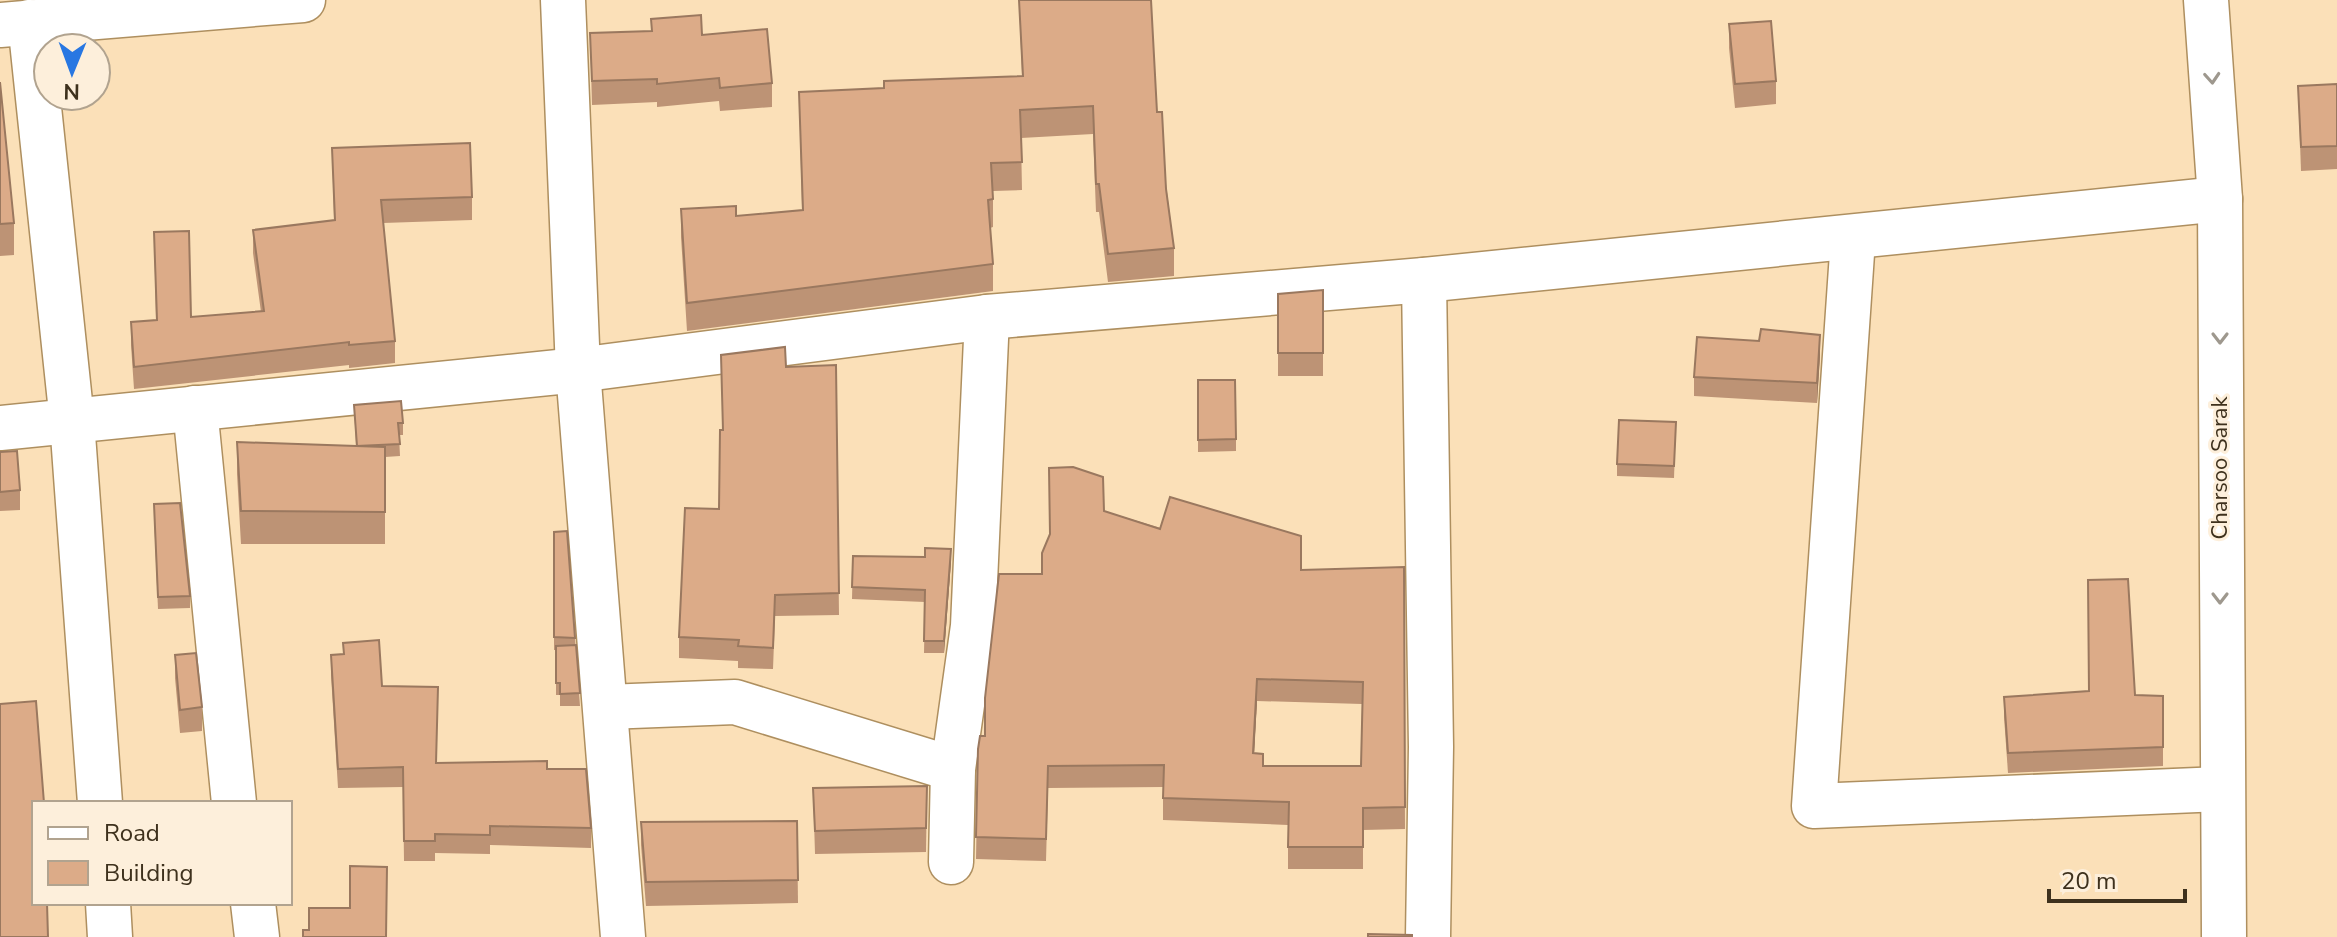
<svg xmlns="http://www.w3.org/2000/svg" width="2337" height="937" font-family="'Nunito Sans',sans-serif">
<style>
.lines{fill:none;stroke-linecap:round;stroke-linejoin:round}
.minor-casing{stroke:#ae8f5f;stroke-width:47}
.major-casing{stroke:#ae8f5f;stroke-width:47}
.minor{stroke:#fff;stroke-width:44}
.major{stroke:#fff;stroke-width:44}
.wall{fill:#bd9375;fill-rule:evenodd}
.shaded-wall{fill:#9a785f}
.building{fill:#dcab88;stroke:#9a785f;stroke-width:2;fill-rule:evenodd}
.oneway{stroke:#9e988e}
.labels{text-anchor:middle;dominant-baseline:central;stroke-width:6;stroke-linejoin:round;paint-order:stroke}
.street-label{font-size:22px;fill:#3e311d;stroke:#fdefdb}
</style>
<rect width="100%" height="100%" fill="#fbe0b8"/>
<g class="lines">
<!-- minor casing -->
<g class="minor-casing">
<g id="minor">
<polyline points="563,0 578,370 623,937"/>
<polyline points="2206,0 2220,199 2224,937"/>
<polyline points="30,22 72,421 100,803"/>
<polyline points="1853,239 1814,806 2221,789"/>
<polyline points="1424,280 1431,747 1428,937"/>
<polyline points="195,408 234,803"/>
<polyline points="0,428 578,370 987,317 1424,280 2220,199"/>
<polyline points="606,707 735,702 953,769"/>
<polyline points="951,862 953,769 973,626 987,317"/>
<polyline points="108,903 110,937"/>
<polyline points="253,903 257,937"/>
</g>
</g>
<!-- major casing -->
<g class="major-casing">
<polyline id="major" points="0,25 303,0"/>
</g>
<!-- minor -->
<use href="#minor" class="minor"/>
<!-- major -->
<use href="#major" class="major"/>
</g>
<!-- wall -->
<g class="wall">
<polygon points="1019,0 1157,112 1174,248 1174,276 1108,282 1099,212 1096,212 1093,134 1021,138 1022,190 993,191 993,227 990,228 993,264 993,291 687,331 681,237 681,209 736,216 802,210 799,92 884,88 1022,76"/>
<polygon points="651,19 702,35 772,83 772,107 720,111 719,101 657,107 657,102 592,105 590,33 651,31"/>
<polygon points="1729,24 1776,81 1776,104 1735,108 1729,48"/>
<polygon points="0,82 14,223 14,255 0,256"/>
<polygon points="2337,84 2337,169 2301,171 2298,86"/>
<polygon points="332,148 472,197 472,220 383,223 395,341 395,363 349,368 349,365 134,389 131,345 131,322 156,320 154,232 191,317 261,312 253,253 253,230 334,220"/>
<polygon points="1323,290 1323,376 1278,376 1278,294"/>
<polygon points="1759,341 1820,355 1817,403 1694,396 1694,377"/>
<polygon points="721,355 786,367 836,365 839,615 775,616 773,669 738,668 738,661 679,658 679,637 719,509 723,430"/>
<polygon points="1198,380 1236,439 1236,451 1198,452"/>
<polygon points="354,405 403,423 403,435 399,435 400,456 385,457 385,544 241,544 237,474 237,442 356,446"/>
<polygon points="1676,422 1674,478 1617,476 1617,464"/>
<polygon points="0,452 20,490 20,510 0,511"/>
<path d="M1104 511 1301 570 1404 567 1405 829 1363 830V869H1288V825L1163 820V787L1048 788 1046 861 976 859 978 749ZM1257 701 1362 704 1361 766H1263L1254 753Z"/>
<polygon points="154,517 190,596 190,608 158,609"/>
<polygon points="554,532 575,638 580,706 560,706 560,695 556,695 556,650 554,650"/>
<polygon points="853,556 925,557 951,561 944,653 924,653 925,602 852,599"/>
<polygon points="343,643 382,686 437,763 547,769 591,828 591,848 490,845 490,854 435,853 435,861 404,861 403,787 338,788 331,675 331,655 343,654"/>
<polygon points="175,655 202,707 202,731 180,733 175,678"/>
<polygon points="2135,695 2163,696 2163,766 2008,773 2004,717 2004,697"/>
<polygon points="927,786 926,852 815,854 813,788"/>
<polygon points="797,821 798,903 646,906 641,845 641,822"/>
</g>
<!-- shaded-wall -->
<g class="shaded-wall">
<polygon points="1820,335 1820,355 1817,403 1817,383"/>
<polygon points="951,549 951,561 944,653 944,641"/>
<polygon points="1257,679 1257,701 1253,775 1253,753"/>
</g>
<!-- building -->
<g class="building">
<polygon points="1019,0 1151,0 1157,112 1162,112 1166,189 1174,248 1108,254 1099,184 1096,184 1093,106 1020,110 1022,162 991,163 993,199 988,200 993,264 687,303 681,209 736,206 736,216 803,210 799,92 884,88 884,81 1023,76"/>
<polygon points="701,15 702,35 767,29 772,83 720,88 719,78 657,84 657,79 592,81 590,33 652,31 651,19"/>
<polygon points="1771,21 1776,81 1735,84 1729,24"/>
<polygon points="0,82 14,223 0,224"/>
<polygon points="2337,84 2337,146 2301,147 2298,86"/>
<polygon points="470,143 472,197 381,200 395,341 349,345 349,342 134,367 131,322 157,320 154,232 189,231 191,317 264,311 253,230 335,220 332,148"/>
<polygon points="1323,290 1323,353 1278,353 1278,294"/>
<polygon points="1761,329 1820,335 1817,383 1694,377 1697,337 1759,341"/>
<polygon points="785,347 786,367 836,365 839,593 775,595 773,648 738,646 739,640 679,637 685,508 719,509 720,430 723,430 721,355"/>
<polygon points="1198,380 1235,380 1236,439 1198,440"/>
<polygon points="401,401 403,423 398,423 400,444 357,446 354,405"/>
<polygon points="1619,420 1676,422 1674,466 1617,464"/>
<polygon points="237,442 385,447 385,512 241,511"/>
<polygon points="17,451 20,490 0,492 0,452"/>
<path d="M1073 467 1103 477 1104 511 1160 529 1170 497 1301 536V570L1404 567 1405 807 1363 808V847H1288L1289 802 1163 798 1164 765 1048 766 1046 839 976 837 978 749 980 736H985V698L999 574H1042V553L1050 534 1049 468ZM1257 679 1363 682 1361 766H1263V754L1253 753Z"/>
<polygon points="180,503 190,596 158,597 154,504"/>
<polygon points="567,531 575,638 554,637 554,532"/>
<polygon points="925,548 951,549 944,641 924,641 925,590 852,587 853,556 925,557"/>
<polygon points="2128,579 2135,695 2163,696 2163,747 2008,753 2004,697 2089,691 2088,580"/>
<polygon points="379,640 382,686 438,687 436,763 547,761 547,769 586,769 591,828 490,826 490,835 435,834 435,841 404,841 403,767 338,769 331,655 344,654 343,643"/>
<polygon points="576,645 580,693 560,694 560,683 556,683 556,646"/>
<polygon points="196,653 202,707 180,710 175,655"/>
<polygon points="36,701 44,803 34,803 34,903 47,903 48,937 0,937 0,704"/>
<polygon points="927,786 926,828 815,831 813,788"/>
<polygon points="797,821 798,880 646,882 641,822"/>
<polygon points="350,866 387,867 386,937 303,937 303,930 309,930 309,908 350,908"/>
<polygon points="1368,934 1412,935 1412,937 1368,937"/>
</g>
<!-- one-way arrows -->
<defs><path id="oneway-chevron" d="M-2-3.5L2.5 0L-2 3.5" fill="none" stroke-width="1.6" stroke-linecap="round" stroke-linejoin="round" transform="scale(2)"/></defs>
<g class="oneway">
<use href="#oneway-chevron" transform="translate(2212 78) rotate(86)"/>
<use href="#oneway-chevron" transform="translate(2220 338) rotate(90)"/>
<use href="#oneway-chevron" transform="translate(2220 598) rotate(90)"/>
</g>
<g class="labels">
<!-- street labels -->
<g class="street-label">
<text transform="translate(2220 468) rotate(-90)">Charsoo Sarak</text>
</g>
</g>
<!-- legend -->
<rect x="32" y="801" width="260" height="104" fill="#fdefdb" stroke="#b1a38f" stroke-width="2"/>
<rect x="48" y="827" width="40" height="12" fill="#ffffff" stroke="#b1a38f" stroke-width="2"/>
<text x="104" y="841" font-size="24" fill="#3e311d">Road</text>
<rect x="48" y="861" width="40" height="24" fill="#dcab88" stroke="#b1a38f" stroke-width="2"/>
<text x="104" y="881" font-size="24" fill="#3e311d">Building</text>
<!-- north arrow -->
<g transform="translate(72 72) rotate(181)"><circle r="38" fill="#fdefdb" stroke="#b1a38f" stroke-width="2"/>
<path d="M0-6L14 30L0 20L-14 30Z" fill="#2877e2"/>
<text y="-12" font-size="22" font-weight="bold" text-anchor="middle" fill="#3e311d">N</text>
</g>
<!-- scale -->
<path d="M2049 889v12h136v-12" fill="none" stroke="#3e311d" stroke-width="4"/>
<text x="2061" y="889" font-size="24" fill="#3e311d" stroke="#fdefdb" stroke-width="6" paint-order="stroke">20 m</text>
</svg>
